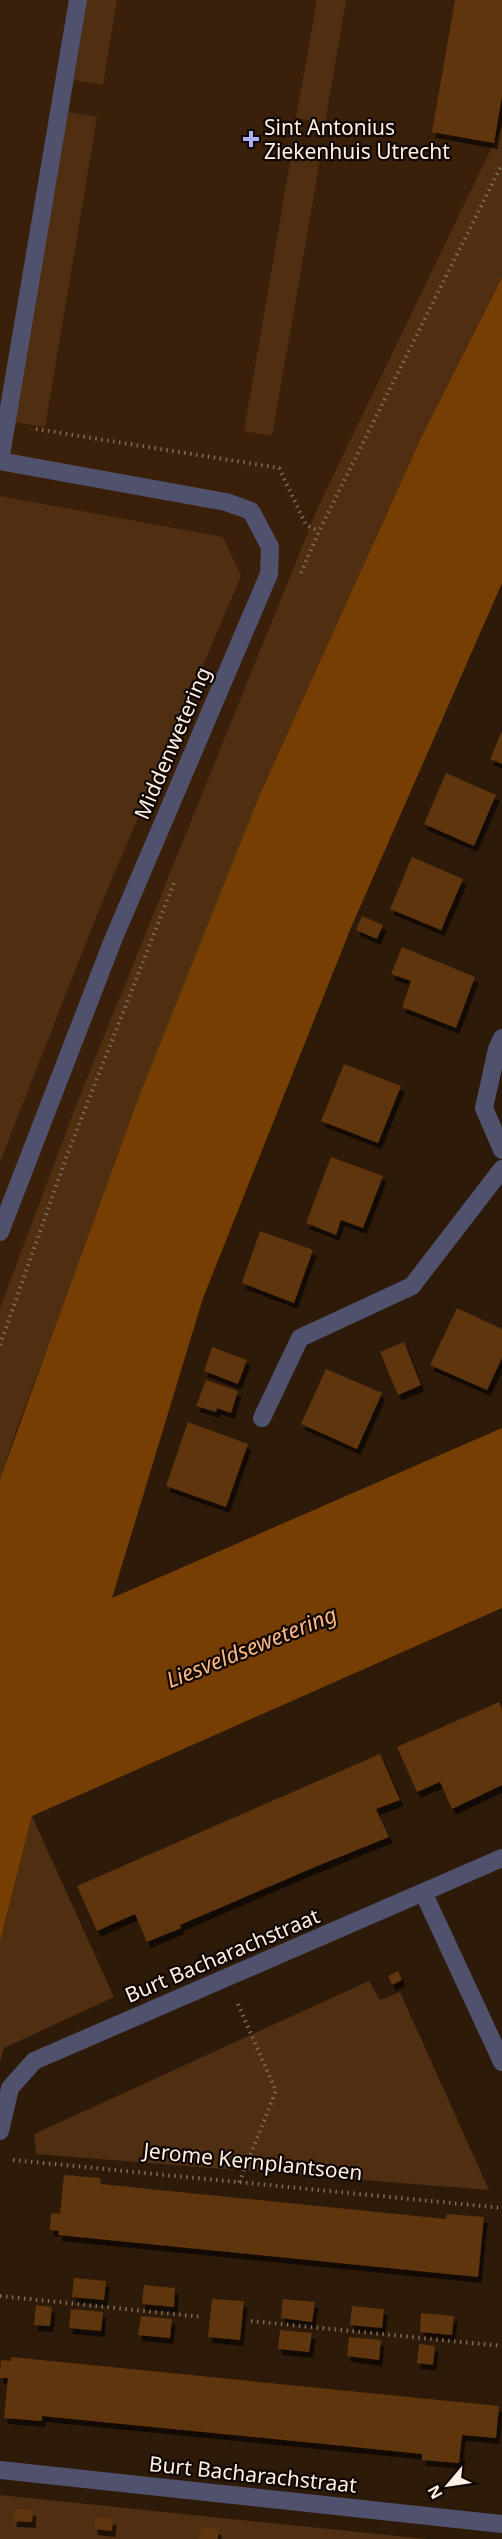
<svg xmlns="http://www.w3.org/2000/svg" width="502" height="2539" font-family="'Noto Sans',sans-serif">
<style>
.built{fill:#3a200a}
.green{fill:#4f2e12}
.water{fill:#763e03}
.building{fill:#5f340c;filter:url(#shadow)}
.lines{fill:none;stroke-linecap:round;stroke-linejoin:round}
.path{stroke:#7d6b5c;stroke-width:4;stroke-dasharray:1.5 4.5;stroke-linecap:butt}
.lane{stroke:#50516d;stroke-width:18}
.street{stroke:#50516d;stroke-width:18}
.poi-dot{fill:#acaffb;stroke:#100703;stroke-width:2}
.labels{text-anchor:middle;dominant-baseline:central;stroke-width:4.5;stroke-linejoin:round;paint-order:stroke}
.poi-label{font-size:21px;fill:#fef0e5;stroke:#100703;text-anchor:start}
.street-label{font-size:21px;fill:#fef0e5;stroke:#100703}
.water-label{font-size:22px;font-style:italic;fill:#fcb783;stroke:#100703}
</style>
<defs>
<filter id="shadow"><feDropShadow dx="3.5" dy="6" stdDeviation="0" flood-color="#0009"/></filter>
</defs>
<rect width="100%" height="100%" fill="#2e1a09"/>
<!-- built -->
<polygon class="built" points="0,0 502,0 502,278 0,1571"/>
<!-- green -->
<g class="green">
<polygon points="87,0 117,0 103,85 74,80"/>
<polygon points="317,0 346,0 325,123 296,118"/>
<polygon points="68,112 97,117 45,427 15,422"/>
<polygon points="502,126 502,288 421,438 260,794 16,1430 0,1479 0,1308 77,1103 319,505"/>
<polygon points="292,151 321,155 272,436 244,431"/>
<polygon points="0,496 223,537 241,576 100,907 0,1162"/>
<polygon points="32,1816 114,1997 4,2048 0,2062 0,1942"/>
<polygon points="369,1981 380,2000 400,1992 489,2190 36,2154 34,2134"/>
<polygon points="0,2495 426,2539 0,2539"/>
</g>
<!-- water -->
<polygon class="water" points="502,278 502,583 350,930 203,1298 112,1598 502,1428 502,1608 32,1816 0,1942 0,1479 138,1099 260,794 421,438"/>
<!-- building -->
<g class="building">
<polygon points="455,0 502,0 502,96 494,143 432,132"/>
<polygon points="502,731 502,764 490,759"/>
<polygon points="446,773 496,795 474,846 424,824"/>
<polygon points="412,857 463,879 441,930 390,909"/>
<polygon points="362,916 383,925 377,939 356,930"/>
<polygon points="402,947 475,977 456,1028 402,1007 411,981 391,974"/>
<polygon points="344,1064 401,1086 378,1143 321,1121"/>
<polygon points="331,1157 383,1176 363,1228 341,1220 336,1235 306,1223"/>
<polygon points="260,1231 313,1250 294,1303 242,1283"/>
<polygon points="457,1308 502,1329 502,1358 487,1390 430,1365"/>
<polygon points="404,1342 421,1385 398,1395 380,1352"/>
<polygon points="212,1347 247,1360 238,1384 204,1371"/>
<polygon points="326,1369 382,1393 357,1449 301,1424"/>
<polygon points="206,1380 238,1391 231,1413 217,1408 216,1412 196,1406"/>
<polygon points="188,1422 248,1444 226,1507 166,1486"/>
<polygon points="499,1702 502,1710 502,1785 452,1809 440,1782 417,1792 397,1747"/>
<polygon points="380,1754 400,1800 376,1809 389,1837 310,1869 180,1925 181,1928 147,1942 135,1914 97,1931 77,1886"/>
<polygon points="398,1971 402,1980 392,1985 388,1976"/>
<polygon points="64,2175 100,2178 101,2184 169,2191 446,2219 447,2214 484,2217 478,2277 58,2235 59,2231 50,2230 51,2213 60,2214"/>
<polygon points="74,2278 106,2281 104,2300 72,2297"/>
<polygon points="144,2285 175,2288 174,2307 142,2304"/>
<polygon points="212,2299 244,2301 240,2340 208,2337"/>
<polygon points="283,2299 315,2302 312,2322 281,2318"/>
<polygon points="36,2305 52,2307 50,2326 34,2325"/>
<polygon points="352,2306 384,2309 382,2328 350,2325"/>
<polygon points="71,2309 103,2312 101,2331 69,2328"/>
<polygon points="421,2313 454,2316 452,2335 420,2332"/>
<polygon points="141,2316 172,2319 170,2338 138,2335"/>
<polygon points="280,2330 312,2333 309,2352 278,2349"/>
<polygon points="349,2337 381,2340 379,2360 347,2356"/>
<polygon points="419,2344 435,2346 433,2365 417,2363"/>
<polygon points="11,2357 499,2406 496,2438 462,2435 459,2463 422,2460 422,2454 354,2447 42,2416 42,2421 4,2418 8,2378 0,2378 0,2372 1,2360 11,2361"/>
<polygon points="14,2509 33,2510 32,2522 13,2521"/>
<polygon points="95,2517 113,2519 112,2531 94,2529"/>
<polygon points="201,2527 218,2529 218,2539 199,2539"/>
</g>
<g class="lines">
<!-- path -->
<g class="path">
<polyline points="36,429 279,468 306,525 319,531"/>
<polyline points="301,573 319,531 502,164"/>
<polyline points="0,1345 67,1155 174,883"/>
<polyline points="238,2004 276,2091 239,2183"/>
<polyline points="13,2160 502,2208"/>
<polyline points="0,2296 202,2317"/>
<polyline points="251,2321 502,2346"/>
</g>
<!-- lane -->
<polyline class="lane" points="0,461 78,0"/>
<!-- street -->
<g class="street">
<polyline points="0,461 226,502 251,511 270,547 269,574 113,940 0,1232"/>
<polyline points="502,1038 497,1049 484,1108 502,1150"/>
<polyline points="262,1418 300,1338 412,1286 502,1169"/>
<polyline points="423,1892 502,2062"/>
<polyline points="0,2131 10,2088 34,2061 502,1858"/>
<polyline points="0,2470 502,2524"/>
</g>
</g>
<!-- markers -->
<path class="poi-dot" d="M248 130h6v6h6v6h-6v6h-6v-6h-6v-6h6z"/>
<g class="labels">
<!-- poi labels -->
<g class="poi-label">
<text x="264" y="127">Sint Antonius<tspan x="264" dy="24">Ziekenhuis Utrecht</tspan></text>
</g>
<!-- street labels -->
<g class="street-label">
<text transform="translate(172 743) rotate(-67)">Middenwetering</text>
<text transform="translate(222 1955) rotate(-23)">Burt Bacharachstraat</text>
<text transform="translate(253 2161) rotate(6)">Jerome Kernplantsoen</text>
<text transform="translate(253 2474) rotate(6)">Burt Bacharachstraat</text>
</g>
<!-- water labels -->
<g class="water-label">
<text transform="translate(251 1646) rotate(-22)">Liesveldsewetering</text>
</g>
</g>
<!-- north arrow -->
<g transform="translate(448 2485) rotate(241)" stroke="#100703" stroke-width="4.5" paint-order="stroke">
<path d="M0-4.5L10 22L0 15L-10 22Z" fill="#fef0e5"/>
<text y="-9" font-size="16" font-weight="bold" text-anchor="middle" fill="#fef0e5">N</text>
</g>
</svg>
